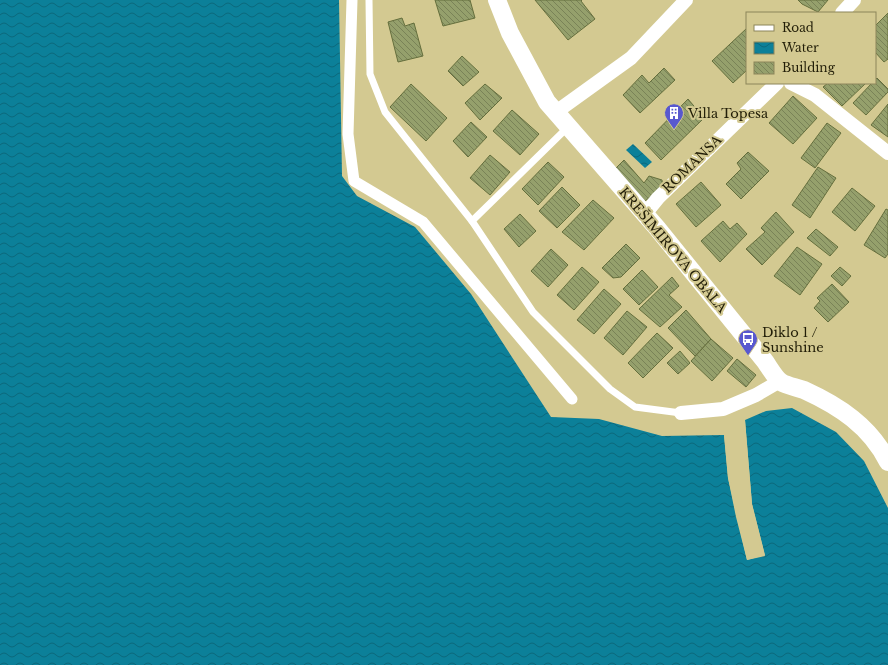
<svg xmlns="http://www.w3.org/2000/svg" width="888" height="665" font-family="'Libre Baskerville',serif">
<style>
.water{fill:url(#water-waves)}
.pier{fill:#d3c991}
.building{fill:url(#building-back-hatch);stroke:#656f3d}
.lines{fill:none;stroke-linecap:round;stroke-linejoin:round}
.service{stroke:#fff;stroke-width:7}
.pedestrian{stroke:#fff;stroke-width:11}
.minor{stroke:#fff;stroke-width:14}
.tertiary{stroke:#fff;stroke-width:18}
.labels{text-anchor:middle;dominant-baseline:central;stroke-width:4;stroke-linejoin:round;paint-order:stroke}
.poi-label{font-size:13px;fill:#221e08;stroke:#d3c991;text-anchor:start}
.street-label{font-size:13px;fill:#221e08;stroke:#d3c991}
</style>
<defs>
<pattern id="water-waves" width="16" height="10" patternUnits="userSpaceOnUse"><rect width="16" height="10" fill="#0c8099"/><path d="M0 5q4-4 8 0t8 0" fill="none" stroke="#0c687b"/></pattern>
<pattern id="building-back-hatch" width="6" height="6" patternUnits="userSpaceOnUse"><rect width="6" height="6" fill="#95a06c"/><path d="M-1 5l2 2M0 0l6 6M5-1l2 2" fill="none" stroke="#798257"/></pattern>
</defs>
<rect width="100%" height="100%" fill="#d3c991"/>
<!-- water -->
<g class="water">
<polygon points="0,0 339,0 342,176 357,196 415,227 471,294 551,417 599,419 662,436 724,435 728,478 747,560 765,555 752,504 745,420 766,411 792,408 836,432 864,461 888,508 888,665 0,665"/>
<polygon points="633,144 652,162 645,168 626,150"/>
</g>
<!-- pier -->
<polygon class="pier" points="745,420 752,504 765,556 747,560 736,517 728,478 724,435 726,437 730,478 748,558 762,554 750,505 743,421"/>
<!-- building -->
<g class="building">
<polygon points="435,0 470,0 475,18 443,26"/>
<polygon points="535,0 582,0 581,1 595,19 568,40"/>
<polygon points="798,0 828,0 818,12 802,4"/>
<polygon points="888,13 888,59 884,62 875,52 875,26"/>
<polygon points="402,18 405,26 414,23 423,56 398,62 388,22"/>
<polygon points="747,28 747,70 733,83 712,61"/>
<polygon points="462,56 479,72 463,86 448,71"/>
<polygon points="664,68 675,80 640,113 623,95 642,75 649,83"/>
<polygon points="877,78 888,89 888,92 866,115 853,103 872,83 875,83 875,80"/>
<polygon points="828,83 866,83 842,106 823,87"/>
<polygon points="411,84 447,118 426,141 390,107"/>
<polygon points="485,84 502,98 480,120 465,103"/>
<polygon points="793,96 817,118 793,144 769,123"/>
<polygon points="688,99 704,118 661,160 645,143"/>
<polygon points="888,104 888,137 871,125"/>
<polygon points="512,110 539,134 520,155 493,131"/>
<polygon points="471,122 487,137 468,157 453,141"/>
<polygon points="827,123 841,133 815,168 801,158"/>
<polygon points="748,152 769,171 741,199 726,184 741,169 737,163"/>
<polygon points="490,155 510,172 490,195 470,178"/>
<polygon points="624,160 644,183 649,176 662,180 663,187 645,201 615,169"/>
<polygon points="548,162 564,177 538,205 522,189"/>
<polygon points="818,167 836,178 810,218 792,205"/>
<polygon points="701,182 721,205 696,227 676,204"/>
<polygon points="562,187 580,205 557,228 539,211"/>
<polygon points="852,188 875,206 855,231 832,212"/>
<polygon points="593,200 614,218 584,250 562,232"/>
<polygon points="886,209 888,210 888,254 885,258 864,245"/>
<polygon points="776,212 794,232 762,265 746,249 765,232 761,228"/>
<polygon points="520,214 536,231 519,247 504,229"/>
<polygon points="723,221 730,229 737,223 747,234 720,262 701,241"/>
<polygon points="816,229 838,247 830,256 807,238"/>
<polygon points="626,244 640,258 621,277 613,278 602,268"/>
<polygon points="797,247 822,264 800,295 774,276"/>
<polygon points="551,249 568,265 548,287 531,271"/>
<polygon points="582,267 599,282 574,310 557,295"/>
<polygon points="840,267 851,276 842,286 831,276"/>
<polygon points="642,270 658,287 639,305 623,289"/>
<polygon points="672,277 679,286 669,295 682,307 660,327 639,309"/>
<polygon points="832,284 849,302 828,322 814,308 820,301 817,298"/>
<polygon points="604,289 621,304 594,334 577,320"/>
<polygon points="686,310 711,339 695,356 668,328"/>
<polygon points="627,311 647,327 623,355 604,338"/>
<polygon points="657,333 673,348 643,378 628,363"/>
<polygon points="711,339 733,358 712,381 691,361"/>
<polygon points="680,351 690,363 678,374 667,363"/>
<polygon points="737,359 756,375 746,387 727,371"/>
</g>
<g class="lines">
<!-- service -->
<g class="service">
<polyline points="369,0 370,74 385,112 472,221 533,312 610,389 635,407 681,413"/>
<polyline points="472,221 568,127"/>
</g>
<!-- pedestrian -->
<polyline class="pedestrian" points="352,0 348,134 354,181 423,222 572,399"/>
<!-- minor -->
<g class="minor">
<polyline points="842,13 854,0"/>
<polyline points="791,83 815,95 888,153"/>
<polyline points="556,112 631,58 686,0"/>
<polyline points="645,214 658,198 777,83"/>
<polyline points="681,413 723,409 756,395 780,381"/>
</g>
<!-- tertiary -->
<path class="tertiary" d="M497 0 510 33 547 102 657 228 764 360C768 365 775 378 781 382 787 386 796 387 804 390 839 406 870 426 888 462"/>
</g>
<!-- icons -->
<defs>
<g id="building-pin" transform="scale(1)"><path d="M0 17L-7.5 6A9.5 9.5 0 1 1 7.5 6Z" fill="#5858cf" stroke="#d3c991"/><path d="M-4-6H4V6H1V3H-1V6H-4ZM-2.5-4.3h1.7v1.8h-1.7ZM.8-4.3h1.7v1.8H.8ZM-2.5-1h1.7V.8h-1.7ZM.8-1h1.7V.8H.8Z" fill="#fff"/></g>
<g id="bus-pin" transform="scale(1)"><path d="M0 17L-7.5 6A9.5 9.5 0 1 1 7.5 6Z" fill="#5858cf" stroke="#d3c991"/><path d="M-5-6H5V4H4V6H2V4H-2V6H-4V4H-5ZM-3.5-4V0h7V-4ZM-3.5 1.2v1.5H-2V1.2ZM2 1.2v1.5H3.5V1.2Z" fill="#fff"/></g>
</defs>
<g fill-rule="evenodd">
<use href="#building-pin" x="674" y="113"/>
<use href="#bus-pin" x="748" y="339"/>
</g>
<g class="labels">
<!-- poi labels -->
<g class="poi-label">
<text x="688" y="113">Villa Topesa</text>
<text x="762" y="332">Diklo 1 /<tspan x="762" dy="15">Sunshine</tspan></text>
</g>
<!-- street labels -->
<g class="street-label">
<text transform="translate(692 164) rotate(-44)">ROMANSA</text>
<text transform="translate(673 250) rotate(50)">KREŠIMIROVA OBALA</text>
</g>
</g>
<!-- legend -->
<rect x="746" y="12" width="130" height="72" fill="#d3c991" stroke="#8c855a"/>
<rect x="754" y="25" width="20" height="6" fill="#ffffff" stroke="#8c855a"/>
<text x="782" y="32" font-size="12" fill="#221e08">Road</text>
<rect x="754" y="42" width="20" height="12" fill="url(#water-waves)" stroke="#8c855a"/>
<text x="782" y="52" font-size="12" fill="#221e08">Water</text>
<rect x="754" y="62" width="20" height="12" fill="url(#building-back-hatch)" stroke="#8c855a"/>
<text x="782" y="72" font-size="12" fill="#221e08">Building</text>
</svg>
